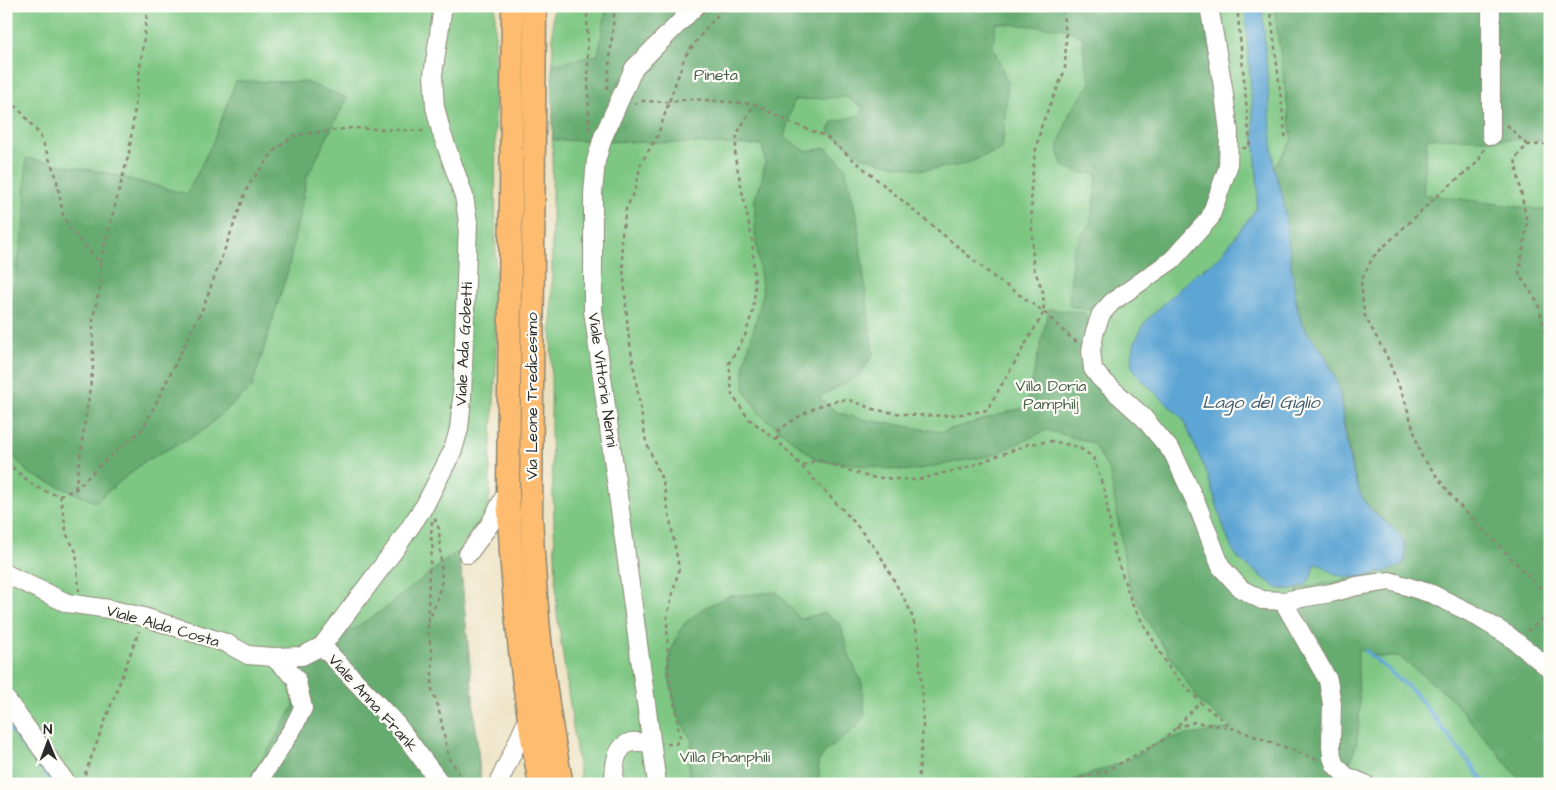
<svg xmlns="http://www.w3.org/2000/svg" width="1556" height="790" font-family="'Architects Daughter',sans-serif">
<style>
.green{fill:#7ec783;stroke:#547957}
.forest{fill:#66ac71;stroke:#486c4e}
.water{fill:#5da5d4;stroke:#446880}
.lines{fill:none;stroke-linecap:round;stroke-linejoin:round}
.stream{stroke:#5da5d4;stroke-width:4}
.minor-casing{stroke:#8b8674;stroke-width:20}
.major-casing{stroke:#8b8674;stroke-width:25}
.path{stroke:#8b8674;stroke-width:2.5;stroke-dasharray:4 4;stroke-linecap:butt}
.minor{stroke:#fff;stroke-width:18}
.major{stroke:#febc70;stroke-width:22}
.labels{text-anchor:middle;dominant-baseline:central;stroke-width:4.5;stroke-linejoin:round;paint-order:stroke}
.park-label{font-size:16px;fill:#48624a;stroke:#fdfcf7}
.street-label{font-size:16px;fill:#2b2b2b;stroke:#fdfcf7}
.water-label{font-size:18px;font-style:italic;fill:#3f5c6f;stroke:#fdfcf7}
</style>
<rect width="100%" height="100%" fill="#fdfcf7"/>
<filter id="ink" filterUnits="userSpaceOnUse"><feTurbulence type="fractalNoise" baseFrequency=".02" numOctaves="2"/><feDisplacementMap in="SourceGraphic" scale="10" xChannelSelector="R" yChannelSelector="G"/><feConvolveMatrix kernelMatrix="1 2 1 2 8 2 1 2 1" color-interpolation-filters="sRGB"/></filter>
<filter id="wash" filterUnits="userSpaceOnUse"><feTurbulence type="fractalNoise" baseFrequency=".0096" numOctaves="4" result="noise"/><feDisplacementMap in="SourceGraphic" scale="20" xChannelSelector="R" yChannelSelector="G"/><feGaussianBlur stdDeviation="1.12" result="paint"/><feColorMatrix in="noise" values="0 0 0 0 0 0 0 0 0 0 0 0 0 0 0 0 0 1.4 0 .05"/><feComposite in="paint" operator="in"/></filter>
<g filter="url(#wash)">
<rect width="100%" height="100%" fill="#ebe0bd"/>
<!-- green -->
<g class="green">
<polygon points="6,6 495,6 496,372 490,464 490,495 487,511 459,550 481,784 6,784"/>
<polygon points="553,6 1550,6 1550,784 581,784 557,613 551,433"/>
</g>
<!-- forest -->
<g class="forest">
<path d="M607 6H1202L1225 141 1220 179 1193 233 1094 311 1070 306 1069 296 1072 268V251L1090 223 1096 194 1097 173H1081L1062 166 1058 147 1070 112 1091 83 1084 57 1083 38 1067 29 996 23 993 47 1008 84 1002 149 962 165 924 170 884 163 861 156 829 131 833 122 860 115 864 108 845 97 794 100 784 137 806 151 827 148 845 167 857 218 873 354 860 375 819 397 836 412 862 419 941 432 1026 407 1049 309 1085 313 1090 332 1085 356 1170 456 1211 559 1278 607 1304 646 1317 639 1296 589 1364 577 1406 559 1405 544 1401 537 1387 522 1368 507 1360 493 1352 467 1339 388 1326 357 1310 337 1299 314 1294 292 1283 197 1274 168 1292 140 1274 6H1550V140L1427 138 1423 194 1550 211V784H1524L1450 697 1400 657H1380L1358 649C1356 689 1366 720 1351 761L1336 765 1355 784H994L1008 781 1065 783 1126 761 1165 739 1232 728 1200 702 1152 629 1129 585 1110 472 1093 443 1047 430 993 455 908 471 817 460 760 414 744 389V365L763 294 755 234V199L761 184 765 161 762 145 553 140 552 65 598 55Z"/>
<polygon points="236,81 305,82 347,98 307,177 288,270 252,387 204,430 144,462 95,502 28,473 6,447 6,330 25,221 26,158 102,172 187,194 213,142"/>
<polygon points="459,550 481,784 248,784 294,706 288,677 318,652 383,610"/>
<polygon points="777,592 800,619 825,613 841,625 848,653 862,684 865,715 855,728 825,752 818,762 820,784 689,784 689,763 692,741 677,714 669,677 670,655 676,638 684,624 702,609 729,596"/>
</g>
<!-- water -->
<path class="water" d="M1245 6H1262L1274 168 1283 197 1296 303 1302 325 1326 357 1339 388C1343 419 1349 483 1368 506 1383 526 1417 534 1402 566 1381 572 1356 583 1335 574 1329 571 1323 566 1318 563L1314 565 1311 577 1307 584 1296 589H1278L1239 559 1232 549 1225 531 1208 476 1183 419 1142 380 1132 367V357L1135 342 1145 322 1192 277 1219 258 1256 209 1258 190Z"/>
<g class="lines">
<!-- stream -->
<g class="stream">
<polyline points="1366,651 1415,693 1486,784"/>
<polyline points="6,724 54,784"/>
</g>
</g>
</g>
<g filter="url(#ink)">
<g class="lines">
<!-- minor casing -->
<g class="minor-casing">
<g id="minor">
<polyline points="1209,6 1223,87 1229,132 1228,167 1210,218 1172,260 1112,302 1101,314 1095,331 1091,350 1093,369 1100,378 1143,417 1173,453 1198,507 1221,567 1241,589 1262,600 1283,601 1331,593 1357,586 1390,581 1432,594 1471,613 1509,636 1550,669"/>
<polyline points="1491,136 1491,6"/>
<polyline points="468,554 490,524 508,490"/>
<polyline points="6,574 67,603 109,609 144,617 226,643 248,655 273,657 302,656 322,646 396,548 425,505 453,450 459,429 462,398 468,222 464,196 441,131 435,107 433,75 443,6"/>
<polyline points="1283,601 1328,680 1332,704 1331,745 1332,757 1335,765 1346,776 1365,784"/>
<polyline points="322,646 397,725 441,784"/>
<polyline points="6,699 67,784"/>
<polyline points="257,784 293,728 303,708 296,678 273,657"/>
<polyline points="498,784 528,719"/>
<path d="M614 784C614 769 614 747 631 742 637 741 645 743 651 743"/>
<polyline points="657,784 593,310 593,193 596,161 603,137 634,68 696,6"/>
</g>
</g>
<!-- major casing -->
<g class="major-casing">
<g id="major">
<path d="M513 6 508 490C511 589 522 686 540 784"/>
<path d="M535 6 531 514C535 605 543 695 562 784"/>
</g>
</g>
<!-- path -->
<g class="path">
<polyline points="587,6 589,132"/>
<polyline points="1237,6 1250,143 1247,148 1242,148"/>
<polyline points="1270,6 1286,141"/>
<polyline points="607,89 615,6"/>
<polyline points="634,104 642,101 670,102 691,99 754,104"/>
<polyline points="6,105 17,107 40,135 56,176 63,215 69,227 100,263 101,283 93,317 93,367 75,490"/>
<polyline points="1507,125 1527,145 1515,159 1527,224 1519,274 1538,303 1546,337 1550,344"/>
<polyline points="1527,145 1550,144"/>
<polyline points="1484,149 1478,162 1437,196 1373,257 1361,281 1364,314 1387,357 1405,401 1421,455 1457,503 1550,598"/>
<polyline points="100,262 129,153 148,6"/>
<path d="M778 440 779 430C799 416 819 402 844 400 854 399 866 408 877 410 915 417 948 418 987 410L1044 312 1043 292 1033 266 1031 188 1035 153 1042 124 1065 70 1066 34 1062 6"/>
<polyline points="6,462 33,485 49,493 60,495 75,490 100,465 143,429 203,308 248,186 273,152 295,135 352,128 427,131"/>
<polyline points="803,466 817,460 869,477 916,480 965,468 1029,444 1052,441 1078,447 1093,457 1105,492 1114,550 1132,604 1171,671 1200,702"/>
<polyline points="60,495 67,535 76,552 79,591"/>
<polyline points="432,521 431,537 433,551 431,555 429,574 428,614 428,632 432,654 432,690 438,706 449,759 458,770 460,784"/>
<polyline points="428,623 437,600 442,580 439,529 434,517"/>
<polyline points="1527,631 1550,614"/>
<polyline points="1176,728 1194,722 1232,728"/>
<polyline points="667,744 676,744 680,737 668,668 667,617 679,568 663,482 646,442 628,332 621,240 626,209 635,190 641,163 657,137 685,56 704,31 725,6"/>
<polyline points="82,782 139,631"/>
<polyline points="918,784 923,727 922,689 917,633 910,610 880,555 855,523 778,441 749,419 732,395 729,363 745,336 753,310 755,288 752,239 735,157 737,134 754,104 789,122 825,136 994,277 1044,312 1072,339 1079,343"/>
<polyline points="994,784 1008,781 1065,783 1106,771 1165,739 1200,702 1232,728 1317,759"/>
</g>
<!-- minor -->
<use href="#minor" class="minor"/>
<!-- major -->
<use href="#major" class="major"/>
</g>
</g>
<g class="labels">
<!-- park labels -->
<g class="park-label">
<text x="716" y="75">Pineta</text>
<text x="1051" y="386">Villa Doria<tspan x="1051" dy="18">Pamphilj</tspan></text>
<text x="725" y="757">Villa Phanphili</text>
</g>
<!-- street labels -->
<g class="street-label">
<text transform="translate(464 344) rotate(-87)">Viale Ada Gobetti</text>
<text transform="translate(603 380) rotate(82)">Viale Vittoria Nenni</text>
<text transform="translate(532 396) rotate(-90)">Via Leone Tredicesimo</text>
<text transform="translate(163 626) rotate(16)">Viale Alda Costa</text>
<text transform="translate(373 703) rotate(48)">Viale Anna Frank</text>
</g>
<!-- water labels -->
<g class="water-label">
<text x="1261" y="402">Lago del Giglio</text>
</g>
</g>
<!-- margin -->
<rect width="1556" height="790" fill="none" stroke="#fdfcf7" stroke-width="25"/>
<!-- north arrow -->
<g transform="translate(48 742) rotate(359)" stroke="#fdfcf7" stroke-width="4" paint-order="stroke">
<path d="M0-4L9 19L0 12L-9 19Z" fill="#2b2b2b"/>
<text y="-8" font-size="14" font-weight="bold" text-anchor="middle" fill="#2b2b2b">N</text>
</g>
</svg>
